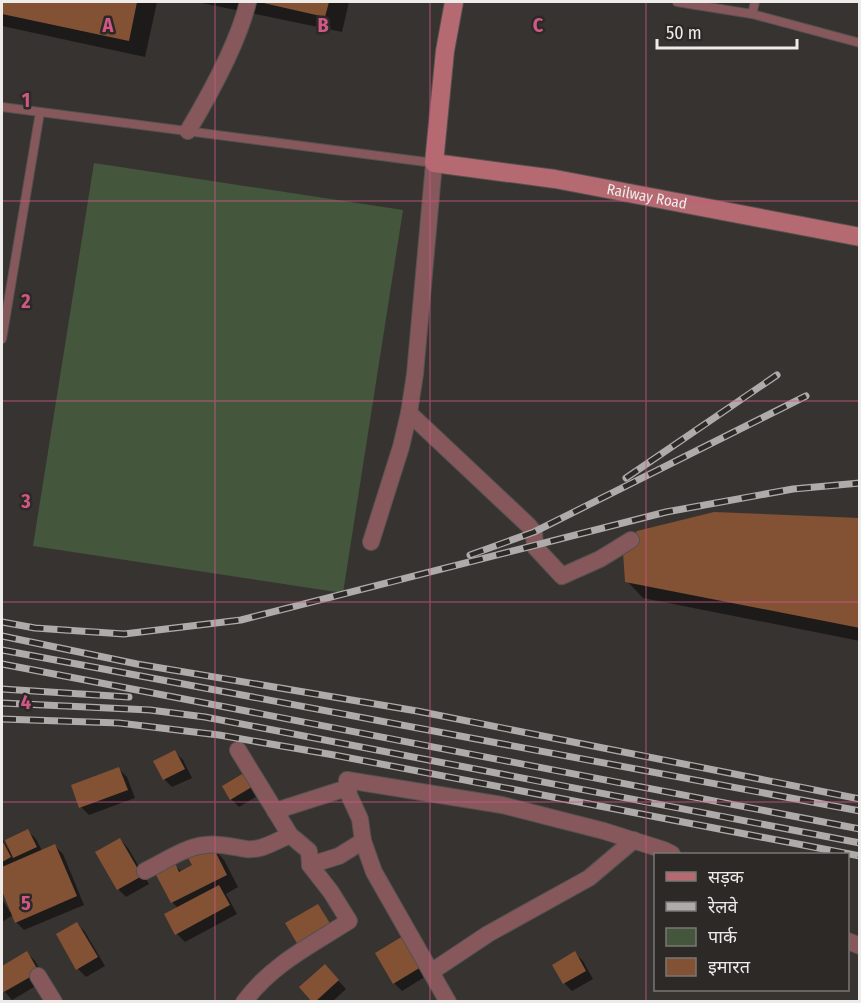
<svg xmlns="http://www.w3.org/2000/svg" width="861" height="1003" font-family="'Fira Sans Condensed','Noto Sans Devanagari',sans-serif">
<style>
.green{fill:#44573c}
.shadow{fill:#0007}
.building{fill:#835234}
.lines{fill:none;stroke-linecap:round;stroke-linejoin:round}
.lane-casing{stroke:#54514f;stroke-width:10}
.street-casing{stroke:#54514f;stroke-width:18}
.secondary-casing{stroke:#54514f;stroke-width:20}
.lane{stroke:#87585b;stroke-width:8}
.street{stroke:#87585b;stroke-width:16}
.secondary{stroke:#b46a70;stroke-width:18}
.rail-casing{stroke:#aeacaa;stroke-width:7}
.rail{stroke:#2d2927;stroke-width:4.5;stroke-dasharray:14;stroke-linecap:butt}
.grid{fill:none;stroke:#cf5886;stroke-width:1.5;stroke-opacity:0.55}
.labels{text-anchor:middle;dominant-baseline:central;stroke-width:5;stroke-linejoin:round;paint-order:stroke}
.street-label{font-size:15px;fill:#eeecea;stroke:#2d2927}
.grid-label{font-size:20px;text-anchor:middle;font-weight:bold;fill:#cf5886;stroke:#2d2927;stroke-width:5;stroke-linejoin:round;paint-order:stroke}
</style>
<rect width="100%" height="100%" fill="#373331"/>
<!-- green -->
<polygon class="green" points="94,163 403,210 343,593 33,546"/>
<!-- shadow -->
<g class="shadow">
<polygon points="2,2 157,2 145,57 2,26"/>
<polygon points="197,2 349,2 342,32"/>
<polygon points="860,520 860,641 643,598 627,581"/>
<polygon points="175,752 183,760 192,778 172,787 164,779"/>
<polygon points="119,769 127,777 135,798 89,815 81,807"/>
<polygon points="249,772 264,792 239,807 231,799"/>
<polygon points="28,831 36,839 42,851 54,845 63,854 84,905 24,930 16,922 13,915 2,922 2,899 10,912 11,912 2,888 2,869 5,867 2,864 2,838 8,849"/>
<polygon points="120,839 128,848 149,884 126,897 118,889"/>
<polygon points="212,847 224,860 238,887 226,894 237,914 185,942 177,934 166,915 178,908 172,902 174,865 182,872 194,866"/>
<polygon points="77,923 85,932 105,966 86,977 78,969"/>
<polygon points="403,938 428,975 402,991 394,983"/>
<polygon points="27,953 35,961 46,980 12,1000 2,989 2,968"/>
<polygon points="575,953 583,961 593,979 572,991 564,983"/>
<polygon points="333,975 346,989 332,1002 314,1002"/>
</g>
<!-- building -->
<g class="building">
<polygon points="2,2 137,2 129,41 2,14"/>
<polygon points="259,2 329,2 325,17"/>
<polygon points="714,512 860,518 860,628 625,582 623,552 637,531"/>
<polygon points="175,750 185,769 163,780 153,761"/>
<polygon points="119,767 128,790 79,808 71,785"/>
<polygon points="249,770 257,784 230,800 222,786"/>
<polygon points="28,829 37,847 13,858 5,840"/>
<polygon points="120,838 142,876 117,890 95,852"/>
<polygon points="2,840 11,857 2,862"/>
<polygon points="55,844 77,896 15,923 2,891 2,867"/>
<polygon points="212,845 227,875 171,903 155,873 175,863 179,872 192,865 188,858"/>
<polygon points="219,885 230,905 175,935 164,914"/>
<polygon points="318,904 331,925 298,945 285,923"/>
<polygon points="77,922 98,957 76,970 56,934"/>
<polygon points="403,936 421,967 393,984 375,953"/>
<polygon points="27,951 39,972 2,993 2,966"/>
<polygon points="575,951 586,971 563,984 552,965"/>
<polygon points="325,964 339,980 315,1002 312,1002 299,987"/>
</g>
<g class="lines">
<!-- lane casing -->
<g class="lane-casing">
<g id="lane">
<polyline points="677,2 752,14 860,43"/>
<polyline points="752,14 755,2"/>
<polyline points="2,107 434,163"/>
<polyline points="2,339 40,112"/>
</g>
</g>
<!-- street casing -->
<g class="street-casing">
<g id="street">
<path d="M188 131C210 94 238 44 248 2"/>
<polyline points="409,413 528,525 534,532 535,547 562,576 600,559 631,540"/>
<polyline points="371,542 401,447 409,413 415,374 434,163"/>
<polyline points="238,750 290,835 309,851 310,865 339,856 363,841"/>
<polyline points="275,811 347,788"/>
<path d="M145 871C164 862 184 847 205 845 219 843 232 847 246 849 261 851 276 841 290 835"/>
<polyline points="848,941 860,946"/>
<polyline points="431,972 488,934 589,878 634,840"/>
<polyline points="38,976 54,1002"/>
<path d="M244 1002C271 965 311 945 349 921L331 892 310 865"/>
<polyline points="448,1002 374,872 363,841 360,819 349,795 347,780 502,805 604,831 664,850 672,854"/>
</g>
</g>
<!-- secondary casing -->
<g class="secondary-casing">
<g id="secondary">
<path id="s1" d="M454 2 445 51 434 163 555 179 860 237"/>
</g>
</g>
<!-- lane -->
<use href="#lane" class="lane"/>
<!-- street -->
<use href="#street" class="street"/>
<!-- secondary -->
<use href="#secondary" class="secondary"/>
<!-- rail casing -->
<g class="rail-casing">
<g id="rail">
<polyline points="626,478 777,375"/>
<polyline points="470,555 534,532 806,396"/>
<polyline points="2,622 35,628 124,634 241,620 666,512 793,489 860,483"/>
<polyline points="2,636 137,664 417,711 860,799"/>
<polyline points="2,650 860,811"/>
<polyline points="2,664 860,829"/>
<polyline points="2,689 129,697"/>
<polyline points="2,703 150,710 205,717 860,843"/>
<polyline points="2,719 119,723 219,735 334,755 860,856"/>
</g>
</g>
<!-- rail -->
<use href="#rail" class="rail"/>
</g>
<!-- grid -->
<path class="grid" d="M215 2V1002M430 2V1002M646 2V1002M2 201H860M2 401H860M2 602H860M2 802H860"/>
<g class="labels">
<!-- street labels -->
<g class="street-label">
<text stroke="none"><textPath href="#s1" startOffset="378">Railway Road</textPath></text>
</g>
</g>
<g class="grid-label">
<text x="108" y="32">A</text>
<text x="323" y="32">B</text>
<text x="538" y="32">C</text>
<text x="26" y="107">1</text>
<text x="26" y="308">2</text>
<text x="26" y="508">3</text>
<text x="26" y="709">4</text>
<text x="26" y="910">5</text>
</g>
<!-- border -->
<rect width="861" height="1003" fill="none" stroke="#eeecea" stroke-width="6"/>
<!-- legend -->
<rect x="654" y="853" width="195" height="138" fill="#2d2927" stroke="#7a7775" stroke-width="1.5"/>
<rect x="666" y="872" width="30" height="9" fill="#b46a70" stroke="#7a7775" stroke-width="1.5"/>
<text x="708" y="883" font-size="18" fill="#eeecea">सड़क</text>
<rect x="666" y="902" width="30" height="9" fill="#aeacaa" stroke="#7a7775" stroke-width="1.5"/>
<text x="708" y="913" font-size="18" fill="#eeecea">रेलवे</text>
<rect x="666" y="928" width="30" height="18" fill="#44573c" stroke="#7a7775" stroke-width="1.5"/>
<text x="708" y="943" font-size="18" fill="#eeecea">पार्क</text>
<rect x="666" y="958" width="30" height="18" fill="#835234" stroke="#7a7775" stroke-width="1.5"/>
<text x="708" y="973" font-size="18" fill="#eeecea">इमारत</text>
<!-- scale -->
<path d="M657 39v9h140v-9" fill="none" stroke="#eeecea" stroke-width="3"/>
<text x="666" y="39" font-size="18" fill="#eeecea" stroke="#2d2927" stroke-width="4.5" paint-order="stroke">50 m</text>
</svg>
